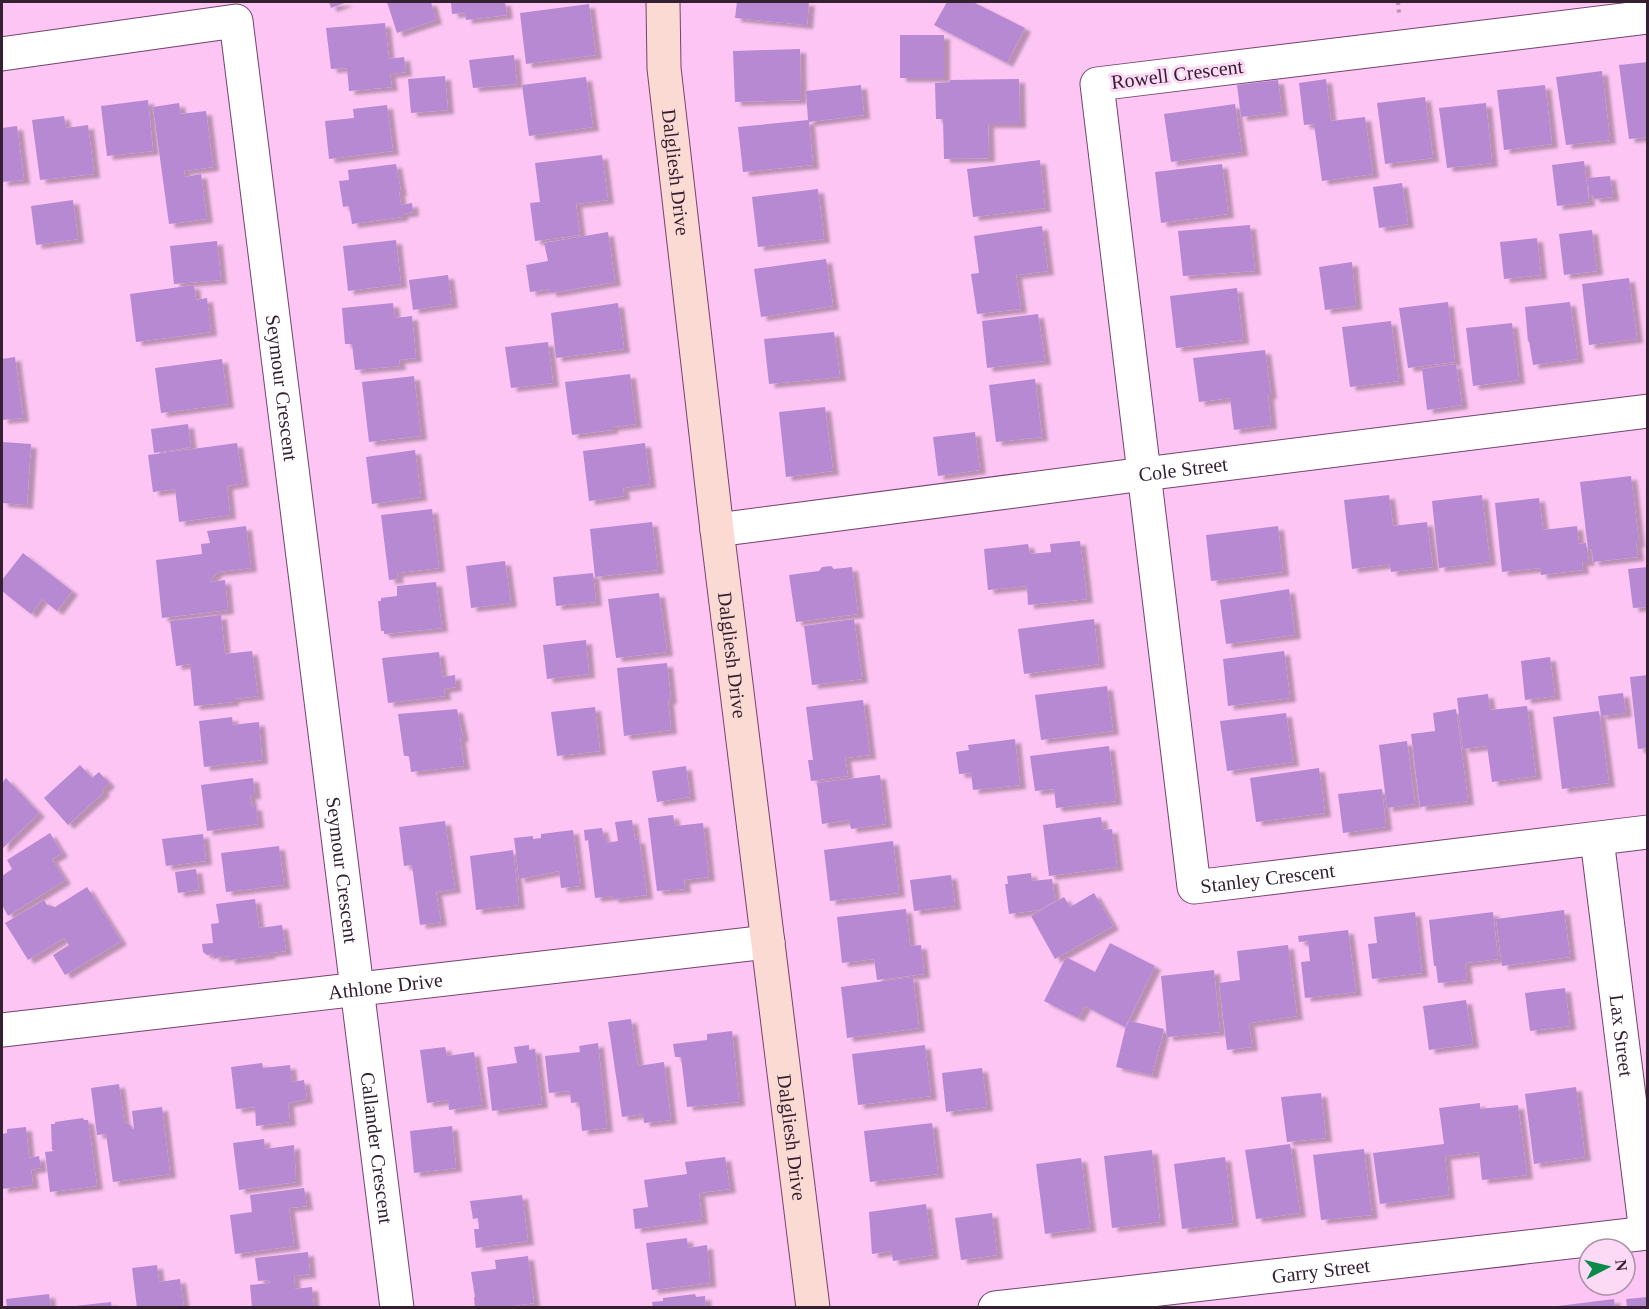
<svg xmlns="http://www.w3.org/2000/svg" width="1649" height="1309" font-family="Georgia,serif">
<style>
.building{fill:#b789d3;filter:url(#shadow)}
.lines{fill:none;stroke-linecap:round;stroke-linejoin:round}
.street-casing{stroke:#72436c;stroke-width:35}
.secondary-casing{stroke:#72436c;stroke-width:35}
.path{stroke:#bd91b5;stroke-width:4;stroke-dasharray:3 4.5;stroke-linecap:butt}
.street{stroke:#fff;stroke-width:33}
.secondary{stroke:#fcdad4;stroke-width:33}
.labels{text-anchor:middle;dominant-baseline:central;stroke-width:6;stroke-linejoin:round;paint-order:stroke}
.street-label{font-size:20px;fill:#342031;stroke:#fcdaf6}
</style>
<defs>
<filter id="shadow"><feDropShadow dx="6" dy="4" stdDeviation="1.5" flood-color="#0004"/></filter>
</defs>
<rect width="100%" height="100%" fill="#fcc5f3"/>
<!-- building -->
<g class="building">
<polygon points="329,2 347,2 331,8"/>
<polygon points="387,2 431,2 436,20 397,33"/>
<polygon points="461,2 505,2 507,15 466,20 465,13 452,14 451,3"/>
<polygon points="737,2 809,2 807,25 735,18"/>
<polygon points="947,2 973,2 1025,28 1007,63 934,25"/>
<polygon points="589,4 596,55 526,64 520,13"/>
<polygon points="385,23 389,59 404,57 406,72 390,74 392,87 349,91 347,68 331,69 326,28"/>
<rect x="900" y="35" width="44" height="43"/>
<polygon points="800,49 801,100 735,102 733,51"/>
<polygon points="514,55 517,84 473,88 469,60"/>
<polygon points="1648,62 1648,137 1629,139 1619,65"/>
<polygon points="1602,71 1610,140 1566,145 1556,77"/>
<polygon points="445,76 448,110 411,113 408,79"/>
<polygon points="586,77 593,127 529,136 522,85"/>
<polygon points="1019,79 1020,124 988,124 989,158 944,159 943,119 936,119 935,83 950,82 950,80"/>
<polygon points="1326,79 1331,121 1365,117 1373,174 1322,181 1314,124 1304,125 1299,83"/>
<polygon points="1278,80 1282,112 1241,117 1237,85"/>
<polygon points="861,85 864,115 809,122 813,165 743,172 738,127 808,120 806,91"/>
<polygon points="1545,85 1552,144 1504,150 1497,90"/>
<polygon points="1425,97 1433,158 1385,164 1377,103"/>
<polygon points="148,100 153,151 107,156 101,106"/>
<polygon points="179,103 181,114 206,111 213,167 184,171 185,177 201,174 207,219 169,224 153,107"/>
<polygon points="1486,103 1492,163 1447,168 1439,108"/>
<polygon points="1235,104 1242,152 1171,162 1164,114"/>
<polygon points="387,105 393,151 329,159 325,121 354,118 353,109"/>
<polygon points="64,116 66,128 88,125 94,174 40,180 32,120"/>
<polygon points="17,126 24,180 2,182 2,128"/>
<polygon points="602,155 608,200 576,204 580,235 535,241 530,203 540,202 535,163"/>
<polygon points="1040,160 1045,208 973,217 967,169"/>
<polygon points="1584,161 1589,202 1557,206 1552,165"/>
<polygon points="396,164 401,192 399,192 401,205 412,203 413,212 402,214 402,217 352,224 349,206 343,207 339,181 349,180 348,170"/>
<polygon points="1222,164 1228,214 1161,223 1155,172"/>
<polygon points="1610,176 1613,197 1594,199 1593,195 1589,196 1588,178"/>
<polygon points="1402,183 1408,224 1379,228 1373,187"/>
<polygon points="818,189 824,239 758,247 752,197"/>
<polygon points="73,200 78,239 36,245 31,206"/>
<polygon points="1250,225 1255,271 1183,276 1178,231"/>
<polygon points="1042,226 1048,271 1016,275 1021,309 977,314 971,274 979,273 974,236"/>
<polygon points="1592,230 1597,271 1564,275 1559,234"/>
<polygon points="608,232 615,282 551,293 549,289 530,292 526,265 548,261 544,243"/>
<polygon points="1537,238 1541,275 1504,279 1500,242"/>
<polygon points="396,240 401,284 348,291 343,246"/>
<polygon points="217,241 221,280 174,284 170,246"/>
<polygon points="826,259 833,306 761,317 754,269"/>
<polygon points="1352,262 1356,306 1325,310 1319,267"/>
<polygon points="448,275 452,304 413,310 409,280"/>
<polygon points="1629,278 1637,339 1589,345 1582,284"/>
<polygon points="194,285 196,300 207,298 211,332 136,342 130,294"/>
<polygon points="1237,288 1243,340 1176,348 1170,296"/>
<polygon points="1448,302 1455,362 1408,368 1399,308"/>
<polygon points="1570,302 1578,359 1533,365 1529,341 1528,342 1525,307"/>
<polygon points="393,303 395,318 412,316 416,358 399,360 400,366 355,370 352,344 345,344 342,308"/>
<polygon points="618,303 624,349 556,358 551,313"/>
<polygon points="1038,314 1045,361 987,368 982,321"/>
<polygon points="1391,321 1399,381 1350,387 1342,327"/>
<polygon points="1512,323 1519,380 1473,386 1466,328"/>
<polygon points="834,332 840,377 769,384 764,339"/>
<polygon points="548,342 553,383 511,388 505,347"/>
<polygon points="1265,350 1271,395 1268,395 1271,425 1234,430 1230,398 1199,402 1193,358"/>
<polygon points="15,357 23,418 2,420 2,359"/>
<polygon points="222,359 228,404 161,413 155,368"/>
<polygon points="1456,364 1462,405 1427,410 1422,369"/>
<polygon points="630,374 636,424 612,427 612,430 572,435 565,382"/>
<polygon points="414,376 421,436 369,442 362,382"/>
<polygon points="1035,379 1042,437 996,442 989,385"/>
<polygon points="825,407 833,471 786,477 779,412"/>
<polygon points="188,424 191,447 154,453 151,429"/>
<polygon points="975,432 980,470 938,476 933,437"/>
<polygon points="2,442 31,444 27,505 2,503"/>
<polygon points="237,443 243,483 227,486 230,515 179,522 175,489 153,492 148,455"/>
<polygon points="645,443 650,484 623,488 624,496 589,501 583,451"/>
<polygon points="415,450 421,497 372,504 366,457"/>
<polygon points="1631,476 1639,543 1636,543 1638,557 1593,562 1592,549 1588,549 1580,482"/>
<polygon points="1389,495 1393,526 1427,522 1433,567 1391,572 1390,564 1352,569 1344,500"/>
<polygon points="1482,495 1490,562 1439,568 1432,501"/>
<polygon points="1539,498 1543,530 1577,526 1579,544 1586,543 1589,562 1582,562 1583,570 1541,575 1540,568 1502,572 1495,503"/>
<polygon points="432,509 439,568 397,573 398,579 389,580 381,515"/>
<polygon points="652,522 658,570 595,577 590,529"/>
<polygon points="246,526 251,568 217,572 210,580 210,582 225,580 228,610 162,618 156,560 202,554 201,544 210,543 207,531"/>
<polygon points="1278,526 1283,572 1211,581 1206,535"/>
<polygon points="1080,541 1087,599 1028,605 1027,586 988,590 984,549 1028,544 1030,554 1051,552 1050,544"/>
<polygon points="23,553 72,591 57,611 42,599 31,614 2,591 2,580"/>
<polygon points="505,561 511,603 471,608 466,566"/>
<polygon points="831,566 834,569 852,567 858,614 796,622 789,575 819,571 822,567"/>
<polygon points="1648,567 1648,607 1633,608 1628,569"/>
<polygon points="593,573 596,602 556,606 553,577"/>
<polygon points="436,582 442,628 384,634 384,631 381,631 378,601 381,601 381,598 397,596 397,586"/>
<polygon points="1289,589 1295,635 1226,644 1220,600"/>
<polygon points="659,593 667,652 616,658 608,599"/>
<polygon points="221,615 225,654 252,651 258,696 233,699 233,702 194,706 190,664 176,666 170,621"/>
<polygon points="854,619 862,679 812,685 804,626"/>
<polygon points="1094,619 1099,664 1024,674 1018,629"/>
<polygon points="586,640 589,674 547,679 543,645"/>
<polygon points="1284,651 1290,698 1228,706 1223,659"/>
<polygon points="439,652 442,677 455,675 456,687 444,689 445,696 388,703 382,658"/>
<polygon points="1550,657 1555,696 1525,700 1521,661"/>
<polygon points="667,663 671,700 668,700 671,730 624,736 617,668"/>
<polygon points="1648,675 1648,748 1638,749 1630,677"/>
<polygon points="1107,686 1113,731 1041,740 1035,695"/>
<polygon points="1623,693 1626,713 1601,716 1598,696"/>
<polygon points="1488,694 1490,710 1527,706 1536,776 1492,782 1487,746 1463,749 1457,698"/>
<polygon points="863,700 870,755 845,758 848,776 811,781 808,760 813,760 806,707"/>
<polygon points="595,707 600,751 557,756 551,712"/>
<polygon points="457,709 463,738 460,738 464,766 411,772 409,756 404,756 398,714"/>
<polygon points="1456,709 1468,801 1420,807 1411,734 1435,731 1433,713"/>
<polygon points="1599,711 1609,783 1562,789 1553,717"/>
<polygon points="1286,713 1293,762 1227,771 1220,721"/>
<polygon points="232,717 233,725 259,722 262,760 204,767 199,721"/>
<polygon points="1015,739 1020,785 973,790 971,773 959,774 956,752 969,750 968,745"/>
<polygon points="1407,741 1415,804 1387,808 1379,745"/>
<polygon points="1109,746 1116,801 1056,808 1054,789 1035,791 1030,756"/>
<polygon points="80,765 92,778 99,772 109,783 102,790 104,792 68,825 44,798"/>
<polygon points="686,766 690,797 657,802 652,771"/>
<polygon points="1319,768 1325,813 1256,822 1250,778"/>
<polygon points="880,775 886,824 851,829 849,820 822,824 817,783"/>
<polygon points="6,778 39,813 2,849 2,783"/>
<polygon points="253,778 255,795 250,795 252,807 256,806 258,824 207,831 201,785"/>
<polygon points="1382,789 1386,827 1343,833 1338,794"/>
<polygon points="673,815 675,826 703,823 709,877 684,880 685,889 657,891 648,818"/>
<polygon points="1101,817 1103,830 1112,829 1117,867 1049,876 1043,825"/>
<polygon points="632,820 635,840 639,839 647,895 613,899 612,896 595,898 588,840 585,841 584,830 602,828 604,838 606,838 607,843 618,841 615,822"/>
<polygon points="445,821 455,889 436,892 441,922 420,925 412,865 404,866 399,827"/>
<polygon points="573,830 580,886 561,888 559,871 519,879 514,838 533,836 533,839 541,838 541,834"/>
<polygon points="50,833 62,853 52,859 65,880 8,916 2,905 2,876 12,869 7,860"/>
<polygon points="203,834 206,861 166,866 162,839"/>
<polygon points="893,841 899,893 830,901 824,850"/>
<polygon points="279,846 284,885 226,892 221,853"/>
<polygon points="513,850 519,905 476,910 470,856"/>
<polygon points="196,869 199,890 178,893 175,872"/>
<polygon points="1031,873 1032,881 1052,879 1055,901 1039,910 1009,914 1005,884 1008,884 1007,876"/>
<polygon points="951,875 955,906 914,911 910,880"/>
<polygon points="87,887 121,941 65,975 53,955 69,945 64,938 28,960 5,923 44,900 47,905 55,907"/>
<polygon points="1094,893 1113,926 1055,959 1031,916 1064,897 1070,907"/>
<polygon points="255,899 259,928 282,925 286,951 269,953 269,955 229,960 229,956 214,958 213,954 207,955 203,952 202,944 213,943 211,924 219,923 216,904"/>
<polygon points="906,909 910,946 921,945 924,974 877,980 874,959 842,963 837,917"/>
<polygon points="1564,910 1570,957 1502,966 1496,919"/>
<polygon points="1415,912 1422,973 1372,979 1368,944 1377,943 1374,917"/>
<polygon points="1493,912 1498,959 1465,963 1467,980 1438,983 1436,966 1434,966 1429,920"/>
<polygon points="1348,930 1356,992 1305,998 1301,962 1310,961 1308,941 1299,942 1298,936"/>
<polygon points="1110,943 1155,966 1125,1027 1085,1006 1078,1018 1044,1001 1066,957 1095,972"/>
<polygon points="1288,945 1297,1016 1249,1023 1252,1047 1227,1050 1219,983 1240,980 1237,951"/>
<polygon points="1214,970 1220,1032 1167,1037 1161,976"/>
<polygon points="913,977 919,1028 847,1038 841,987"/>
<polygon points="1565,988 1570,1026 1530,1031 1525,993"/>
<polygon points="1466,1000 1473,1044 1429,1050 1423,1006"/>
<polygon points="631,1019 638,1066 664,1062 671,1120 644,1123 643,1114 622,1117 608,1022"/>
<polygon points="1130,1021 1164,1029 1152,1075 1116,1067 1126,1026"/>
<polygon points="732,1031 739,1102 687,1107 681,1057 675,1057 673,1044 707,1040 707,1034"/>
<polygon points="598,1043 607,1128 582,1131 579,1102 571,1103 570,1091 549,1093 545,1056 580,1052 579,1046"/>
<polygon points="529,1045 529,1050 535,1049 542,1104 492,1111 487,1067 517,1063 514,1047"/>
<polygon points="925,1045 931,1096 858,1105 852,1054"/>
<polygon points="445,1047 447,1056 474,1052 482,1105 449,1110 448,1100 427,1103 420,1050"/>
<polygon points="262,1063 263,1068 290,1065 292,1082 304,1080 307,1099 288,1103 290,1122 256,1126 255,1107 236,1109 231,1067"/>
<polygon points="982,1068 987,1107 946,1112 942,1073"/>
<polygon points="119,1084 124,1121 131,1126 131,1129 134,1129 132,1111 162,1107 170,1174 113,1182 106,1134 97,1135 91,1088"/>
<polygon points="1576,1087 1585,1157 1534,1164 1525,1094"/>
<polygon points="1321,1093 1326,1138 1287,1142 1281,1097"/>
<polygon points="1480,1103 1480,1109 1518,1105 1527,1175 1482,1180 1479,1152 1445,1156 1449,1195 1380,1204 1373,1153 1444,1144 1439,1108"/>
<polygon points="83,1118 84,1120 88,1120 97,1186 50,1192 45,1152 54,1151 52,1150 51,1124 55,1124 55,1122"/>
<polygon points="932,1123 938,1174 870,1182 864,1131"/>
<polygon points="452,1126 456,1168 414,1173 410,1131"/>
<polygon points="26,1127 29,1158 39,1156 41,1168 31,1170 33,1185 2,1189 2,1134 7,1133 7,1129"/>
<polygon points="264,1139 265,1149 294,1145 296,1182 239,1190 233,1143"/>
<polygon points="1290,1144 1300,1213 1256,1219 1245,1150"/>
<polygon points="1364,1149 1372,1215 1321,1220 1313,1155"/>
<polygon points="1152,1150 1160,1222 1112,1228 1104,1156"/>
<polygon points="725,1157 730,1189 699,1193 702,1220 635,1229 633,1209 648,1207 644,1180 687,1174 685,1162"/>
<polygon points="1225,1157 1233,1223 1182,1229 1174,1164"/>
<polygon points="1081,1158 1090,1228 1045,1234 1036,1164"/>
<polygon points="304,1188 307,1206 289,1208 294,1246 235,1254 230,1215 252,1212 250,1195"/>
<polygon points="522,1195 528,1241 476,1248 474,1229 479,1229 478,1218 473,1219 470,1201"/>
<polygon points="926,1204 933,1255 893,1261 891,1251 872,1254 869,1212"/>
<polygon points="992,1213 997,1255 961,1260 955,1218"/>
<polygon points="687,1238 688,1248 707,1245 710,1283 652,1290 646,1243"/>
<polygon points="308,1252 310,1274 294,1276 295,1289 312,1287 314,1308 252,1308 250,1285 270,1283 269,1280 258,1281 255,1258"/>
<polygon points="528,1256 534,1303 499,1308 475,1308 474,1297 475,1297 471,1272 496,1269 495,1260"/>
<polygon points="157,1265 159,1282 180,1279 184,1308 137,1308 132,1268"/>
<polygon points="49,1294 51,1308 7,1308 6,1299"/>
<polygon points="695,1294 696,1297 705,1296 706,1308 653,1308 652,1302 663,1301 663,1298"/>
<polygon points="1648,1297 1648,1308 1627,1308 1626,1299"/>
<polygon points="1614,1299 1615,1308 1558,1308 1558,1306"/>
<polygon points="111,1302 112,1308 75,1308 75,1306"/>
</g>
<g class="lines">
<!-- street casing -->
<g class="street-casing">
<g id="street">
<path id="s1" d="M1648 17 1097 84 1194 887 1648 832"/>
<path id="s2" d="M2 54 236 21 397 1308"/>
<path id="s3" d="M717 530 1144 474 1648 411"/>
<path id="s4" d="M1597 839 1646 1233"/>
<path id="s5" d="M2 1030 768 942"/>
<path id="s6" d="M995 1308 1648 1233"/>
</g>
</g>
<!-- secondary casing -->
<g class="secondary-casing">
<g id="secondary">
<path id="s7" d="M663 2 664 68 717 530 813 1308"/>
</g>
</g>
<!-- path -->
<polyline class="path" points="1398,2 1399,13"/>
<!-- street -->
<use href="#street" class="street"/>
<!-- secondary -->
<use href="#secondary" class="secondary"/>
</g>
<g class="labels">
<!-- street labels -->
<g class="street-label">
<text transform="translate(1177 74) rotate(-7)">Rowell Crescent</text>
<text stroke="none"><textPath href="#s7" startOffset="171">Dalgliesh Drive</textPath></text>
<text stroke="none"><textPath href="#s2" startOffset="606">Seymour Crescent</textPath></text>
<text stroke="none"><textPath href="#s3" startOffset="470">Cole Street</textPath></text>
<text stroke="none"><textPath href="#s7" startOffset="657">Dalgliesh Drive</textPath></text>
<text stroke="none"><textPath href="#s2" startOffset="1092">Seymour Crescent</textPath></text>
<text stroke="none"><textPath href="#s1" startOffset="1438">Stanley Crescent</textPath></text>
<text stroke="none"><textPath href="#s5" startOffset="386">Athlone Drive</textPath></text>
<text stroke="none"><textPath href="#s4" startOffset="198">Lax Street</textPath></text>
<text stroke="none"><textPath href="#s7" startOffset="1143">Dalgliesh Drive</textPath></text>
<text stroke="none"><textPath href="#s2" startOffset="1372">Callander Crescent</textPath></text>
<text stroke="none"><textPath href="#s6" startOffset="328">Garry Street</textPath></text>
</g>
</g>
<!-- border -->
<rect width="1649" height="1309" fill="none" stroke="#342031" stroke-width="6"/>
<!-- north arrow -->
<g transform="translate(1607 1267) rotate(83)"><circle r="28" fill="#fcdaf6" stroke="#ac90a7" stroke-width="1.5"/>
<path d="M0-4.5L10 22L0 15L-10 22Z" fill="#0a8b47"/>
<text y="-9" font-size="16" font-weight="bold" text-anchor="middle" fill="#342031">N</text>
</g>
</svg>
